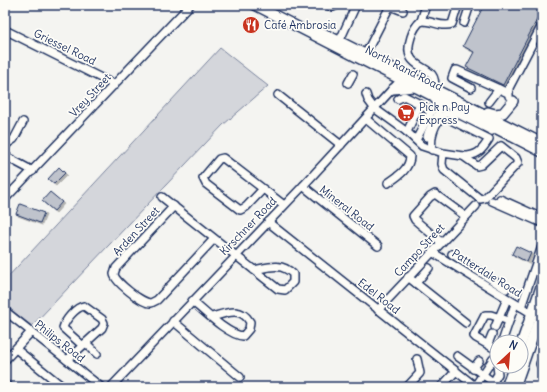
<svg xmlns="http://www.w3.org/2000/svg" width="547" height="392" font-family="Delius,sans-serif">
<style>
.green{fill:#d4d6db;stroke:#78829c}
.building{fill:#bfc3cc;stroke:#1b2f5e;filter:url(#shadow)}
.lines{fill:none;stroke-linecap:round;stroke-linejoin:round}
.minor-tunnel{stroke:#c9cdd4;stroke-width:7;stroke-dasharray:7 3.5;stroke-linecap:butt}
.minor-casing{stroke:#1b2f5e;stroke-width:10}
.major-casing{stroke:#1b2f5e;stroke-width:12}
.minor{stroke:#fdfcf7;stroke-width:7}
.major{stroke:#fdfcf7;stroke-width:9}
.labels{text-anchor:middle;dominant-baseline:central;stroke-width:3.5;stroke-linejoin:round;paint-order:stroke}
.poi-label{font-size:11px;fill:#1b2f5e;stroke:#fdfcf7;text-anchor:start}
.street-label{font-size:11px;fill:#1b2f5e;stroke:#fdfcf7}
</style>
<defs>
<filter id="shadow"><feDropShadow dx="2" dy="2" stdDeviation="0" flood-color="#0004"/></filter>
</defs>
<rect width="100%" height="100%" fill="#f4f4f1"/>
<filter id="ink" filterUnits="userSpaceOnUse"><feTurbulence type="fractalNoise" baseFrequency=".025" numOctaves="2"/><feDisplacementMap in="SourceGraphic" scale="8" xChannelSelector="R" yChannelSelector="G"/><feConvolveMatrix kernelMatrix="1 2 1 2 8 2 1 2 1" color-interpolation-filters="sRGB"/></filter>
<g filter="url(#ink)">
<!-- green -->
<polygon class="green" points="220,48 268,86 223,125 32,326 5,305 5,280"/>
<!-- building -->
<g class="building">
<polygon points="484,5 542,5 542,10 503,85 466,67 474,52 463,46"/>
<polygon points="59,167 65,173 54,184 48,179"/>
<polygon points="50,192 62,202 54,211 42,201"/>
<polygon points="20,204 44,213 40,223 16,214"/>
<polygon points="516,246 531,253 527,262 512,254"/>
</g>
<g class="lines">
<!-- minor-tunnel -->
<polyline class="minor-tunnel" points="418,118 425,120"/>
<!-- minor casing -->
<g class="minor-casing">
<g id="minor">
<polyline points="327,5 333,7 337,5"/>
<polyline points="347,5 354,8"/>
<polyline points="421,21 426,5"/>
<polyline points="464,23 470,5"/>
<polyline points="5,30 115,85"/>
<polyline points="340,40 356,5"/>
<polyline points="366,53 389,8 393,7 403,11"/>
<polyline points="348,83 353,74"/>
<path d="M434 88C440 61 399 74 411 37 413 31 416 25 421 21 431 20 442 28 452 24L458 5"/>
<polyline points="471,88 452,78 455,70 457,70 508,93"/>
<polyline points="366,94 368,100 374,108 407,132 422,146 443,153 463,156 477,166 481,165 501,146 516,158 518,163 485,198 480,199 444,170 442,164 443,153"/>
<polyline points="278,95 341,145"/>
<polyline points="509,96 509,88 542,25"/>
<polyline points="398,99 404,96 420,104 407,132"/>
<polyline points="489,102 499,89"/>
<path d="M366 119 410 156C410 169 397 177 388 183"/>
<path d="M453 121 489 139C482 151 477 156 463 156"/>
<path d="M427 137C429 123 448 111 433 98"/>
<polyline points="416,140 431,112 420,104"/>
<polyline points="5,147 8,143 14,139 23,122"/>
<path d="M432 150C430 137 434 123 445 114H458L492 131"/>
<polyline points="5,156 33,171"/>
<polyline points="303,186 378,246"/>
<polyline points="263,189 246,207 240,210 206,184 203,178 219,159 223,158 284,205"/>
<path d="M162 197 278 289 285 290 293 282V274C281 262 269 267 254 270"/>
<polyline points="5,199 190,5"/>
<polyline points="500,199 542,218"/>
<polyline points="492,201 542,223"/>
<path d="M174 206 116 268 114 274C115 282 143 304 151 303L157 300 214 239"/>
<polyline points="268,222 476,387"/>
<polyline points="441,242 415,220 413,216 430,197 435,194 465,216"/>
<polyline points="432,252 531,313"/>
<polyline points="452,254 506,289"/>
<polyline points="408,277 466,323"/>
<polyline points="416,283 429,268"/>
<path d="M192 301C204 311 228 335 243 336L249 329 250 322C241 306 226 313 212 317"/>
<polyline points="521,307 542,246"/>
<polyline points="378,310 476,206"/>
<polyline points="5,311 101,387"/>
<polyline points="173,321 240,377"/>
<polyline points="495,327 507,299"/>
<polyline points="502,342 515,304"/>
<polyline points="86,343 97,354"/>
<polyline points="488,344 492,334"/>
<polyline points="16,349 63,387"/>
<polyline points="497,350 476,338 474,336 485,315 491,315 509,321"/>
<polyline points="457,356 493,382 498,374 497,366"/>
<polyline points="5,360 31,332"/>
<path d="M67 360 102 328 104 323 102 319 84 306C76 307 65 320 63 328L82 345"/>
<polyline points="540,364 542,360"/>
<polyline points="473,369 479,361"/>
<polyline points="5,384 9,387"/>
<polyline points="475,386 493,359 497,360 497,363"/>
<polyline points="111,387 303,186 396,85"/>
<polyline points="407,387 420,373 417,359"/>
<polyline points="441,387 456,371"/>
</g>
</g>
<!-- major casing -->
<g class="major-casing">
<g id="major">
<polyline points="255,5 542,152"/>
<polyline points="317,30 542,143"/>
<polyline points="393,89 414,87"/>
<polyline points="488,112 495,114 503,113 513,101"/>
<polyline points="521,344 542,284"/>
<polyline points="506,387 514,366"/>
<polyline points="515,387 542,310"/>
</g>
</g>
<!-- minor -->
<use href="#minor" class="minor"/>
<!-- major -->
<use href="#major" class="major"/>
</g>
</g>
<!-- icons -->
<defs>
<g id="restaurant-disc" transform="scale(0.9)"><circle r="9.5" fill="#c8321e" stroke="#fdfcf7"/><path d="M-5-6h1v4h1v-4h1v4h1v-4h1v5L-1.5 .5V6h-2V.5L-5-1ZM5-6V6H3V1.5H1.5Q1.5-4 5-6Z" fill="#fff"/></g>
<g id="supermarket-disc" transform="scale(0.9)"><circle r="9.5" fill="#c8321e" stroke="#fdfcf7"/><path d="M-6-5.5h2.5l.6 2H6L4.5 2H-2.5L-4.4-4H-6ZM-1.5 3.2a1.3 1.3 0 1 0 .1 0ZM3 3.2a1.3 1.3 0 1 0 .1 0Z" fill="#fff"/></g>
</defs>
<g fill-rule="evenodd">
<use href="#restaurant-disc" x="251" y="25"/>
<use href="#supermarket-disc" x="406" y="113"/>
</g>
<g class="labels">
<!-- poi labels -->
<g class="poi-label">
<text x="264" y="25">Café Ambrosia</text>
<text x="419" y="107">Pick n Pay<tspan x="419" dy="13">Express</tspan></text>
</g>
<!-- street labels -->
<g class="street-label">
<text transform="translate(65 47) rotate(26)">Griessel Road</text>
<text transform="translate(404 68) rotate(27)">North Rand Road</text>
<text transform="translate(90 95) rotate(-47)">Vrey Street</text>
<text transform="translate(347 208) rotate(38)">Mineral Road</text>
<text transform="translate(248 226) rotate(-46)">Kirschner Road</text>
<text transform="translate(136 231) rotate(-47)">Arden Street</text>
<text transform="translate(419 250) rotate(-47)">Campo Street</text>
<text transform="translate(487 273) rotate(32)">Patterdale Road</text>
<text transform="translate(379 296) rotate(38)">Edel Road</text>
<text transform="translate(60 341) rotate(38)">Philips Road</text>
</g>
</g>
<!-- margin -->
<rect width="547" height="392" fill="none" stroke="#fdfcf7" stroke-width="20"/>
<rect x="10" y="10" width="527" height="372" fill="none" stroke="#1b2f5e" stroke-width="1.5" filter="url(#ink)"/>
<!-- north arrow -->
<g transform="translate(509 354) rotate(26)"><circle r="19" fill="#fdfcf7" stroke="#a3aaba"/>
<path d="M0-3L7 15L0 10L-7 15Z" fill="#c8321e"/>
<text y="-6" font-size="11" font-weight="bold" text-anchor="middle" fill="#1b2f5e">N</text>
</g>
</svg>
